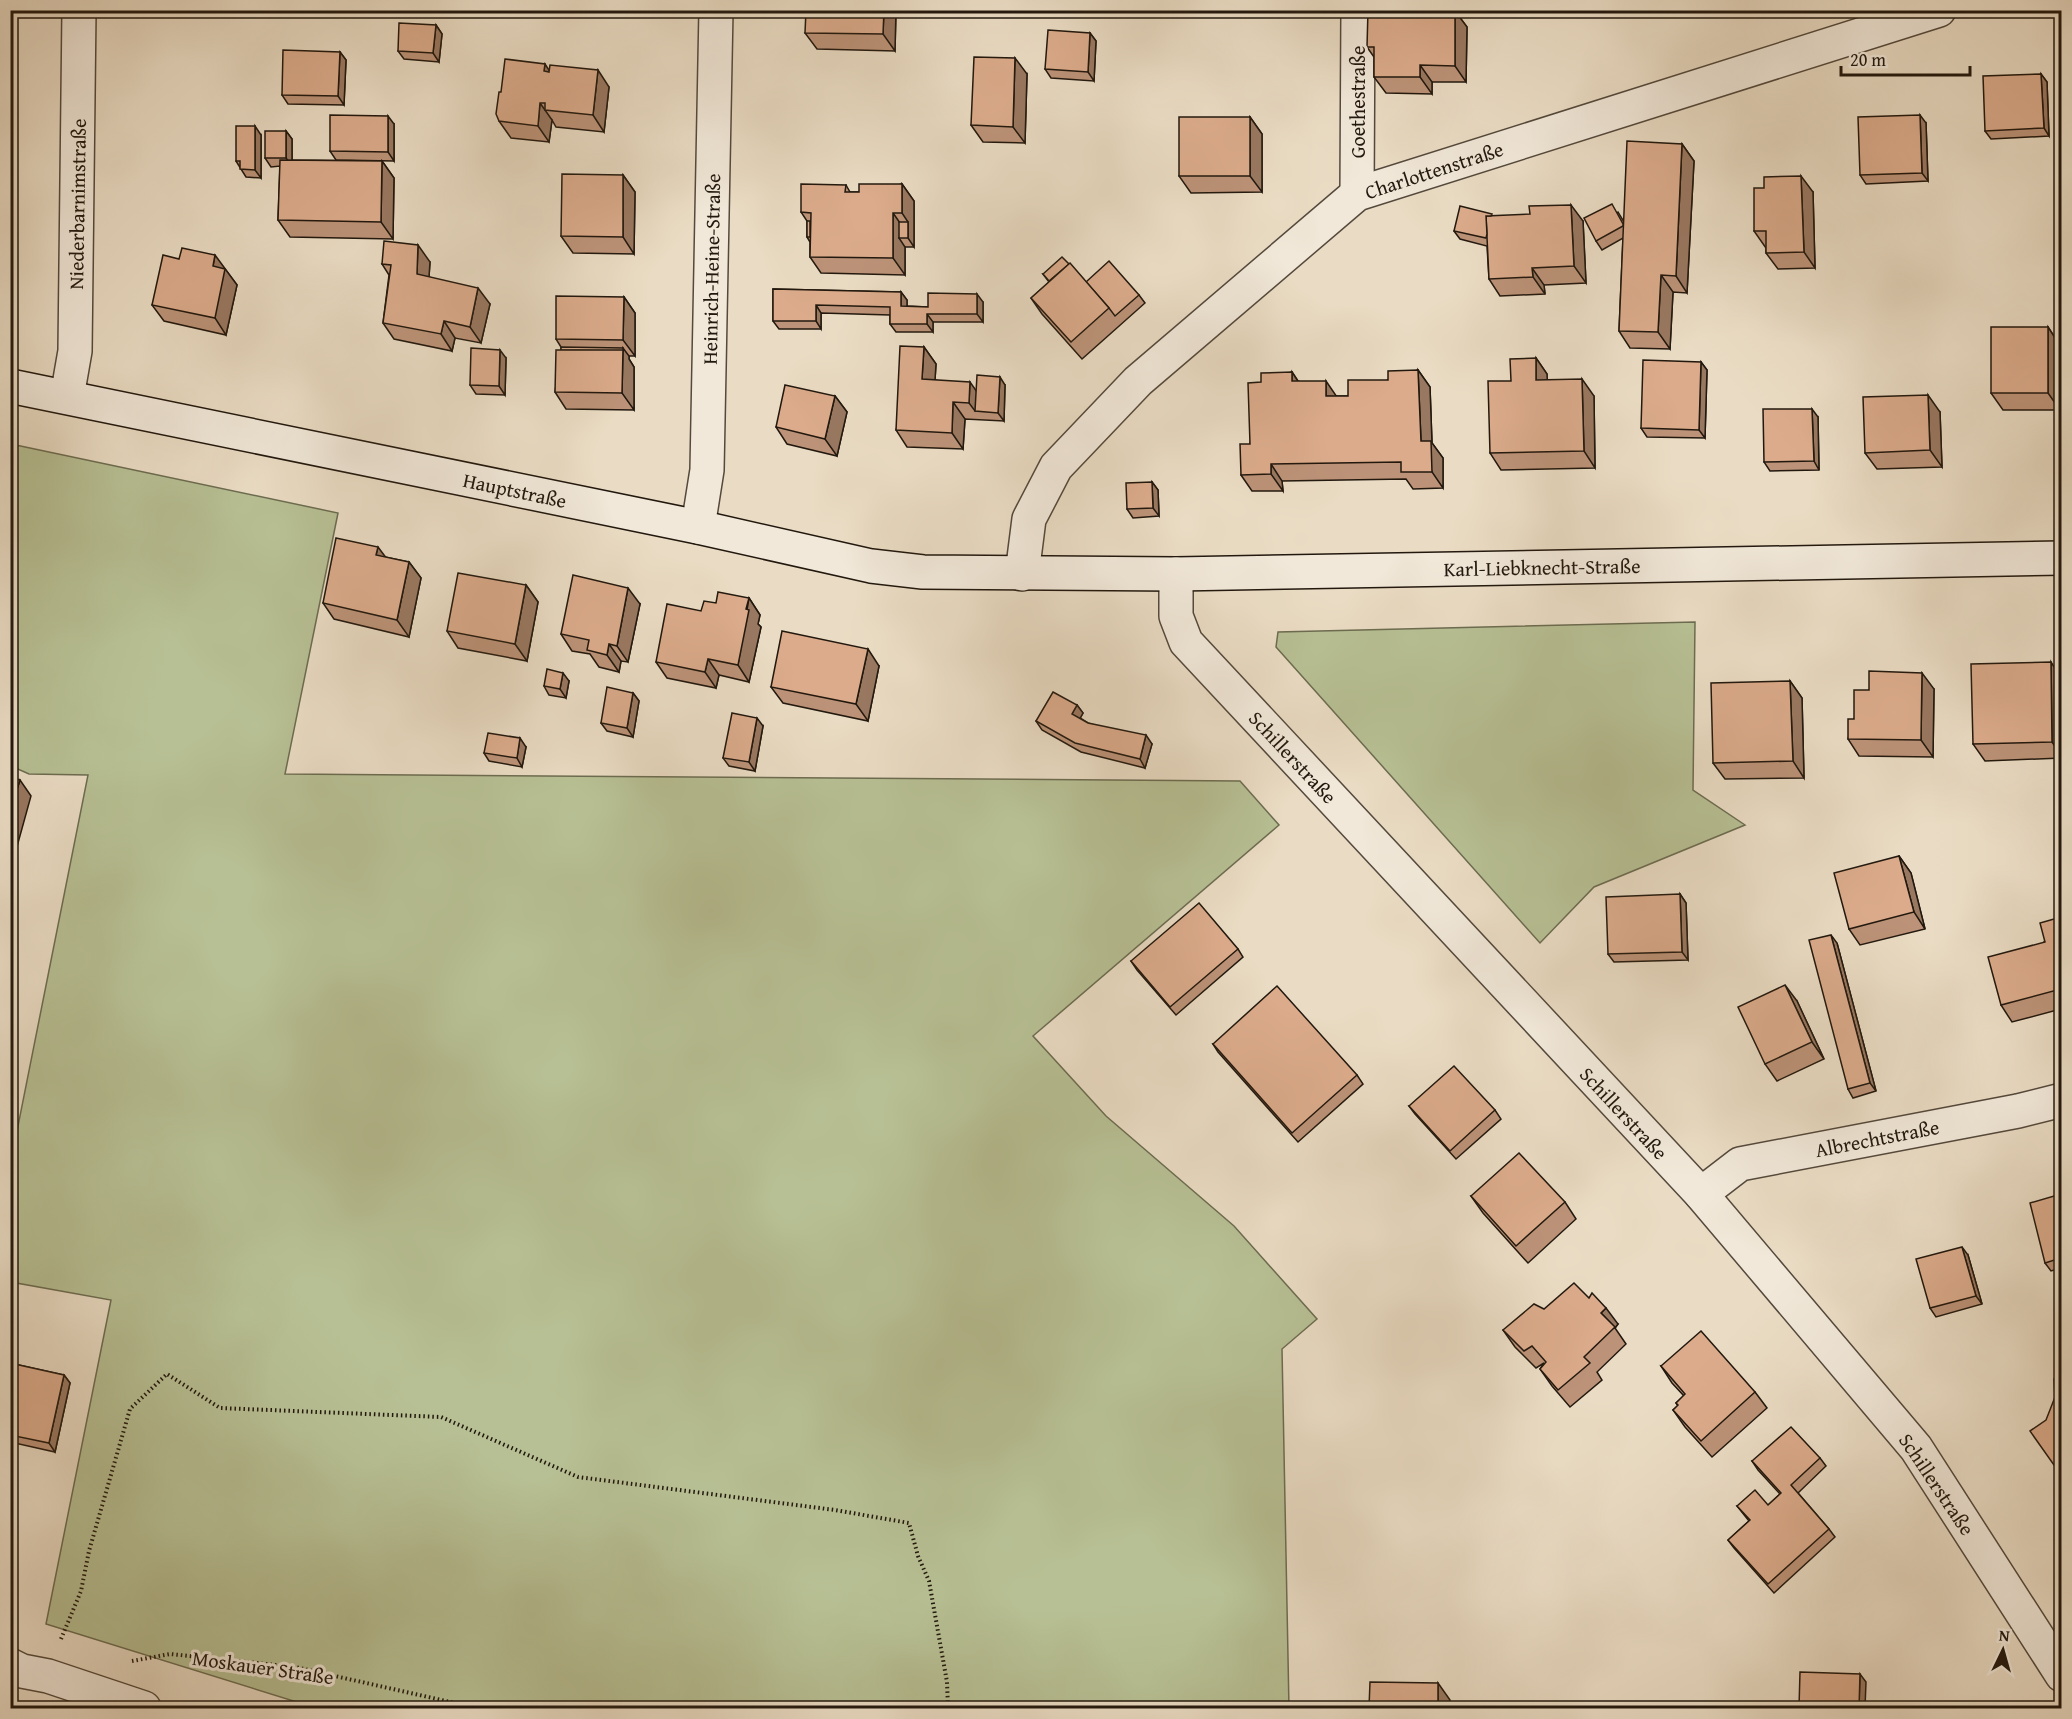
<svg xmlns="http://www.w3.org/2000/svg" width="2072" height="1719" font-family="'Gentium Book Plus',serif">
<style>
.green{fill:#b7c094;stroke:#6c6c51;stroke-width:1.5}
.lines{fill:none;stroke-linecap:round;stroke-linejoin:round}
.street-casing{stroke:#54493c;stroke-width:36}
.secondary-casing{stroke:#22180e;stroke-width:36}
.path{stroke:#22180e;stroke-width:4;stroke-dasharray:1.5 3;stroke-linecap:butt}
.street{stroke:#f1e8d9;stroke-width:33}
.secondary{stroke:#f1e8d9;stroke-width:33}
.wall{fill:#bc9378;stroke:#22180e;stroke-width:1.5}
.shaded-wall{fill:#997861;stroke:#22180e;stroke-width:1.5}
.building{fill:#dbab8b;stroke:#22180e;stroke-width:1.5}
.labels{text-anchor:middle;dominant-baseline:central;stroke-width:6;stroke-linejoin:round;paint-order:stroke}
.street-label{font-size:20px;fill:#22180e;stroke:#f1e8d9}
</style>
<rect width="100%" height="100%" fill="#eadcc4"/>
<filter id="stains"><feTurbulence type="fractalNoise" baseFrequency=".00333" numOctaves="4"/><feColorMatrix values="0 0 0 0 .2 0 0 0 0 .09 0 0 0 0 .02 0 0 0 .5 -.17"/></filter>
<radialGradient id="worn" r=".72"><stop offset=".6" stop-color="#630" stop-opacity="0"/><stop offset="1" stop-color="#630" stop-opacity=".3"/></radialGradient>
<!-- green -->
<g class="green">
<polygon points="11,444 338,513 285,774 1240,781 1279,825 1033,1036 1106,1116 1234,1226 1317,1319 1282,1349 1289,1708 316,1708 46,1624 111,1300 11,1282 11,1161 88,775 29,774 11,766"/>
<polygon points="1695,622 1693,790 1745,825 1594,887 1540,943 1276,647 1278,632"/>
</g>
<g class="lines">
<!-- street casing -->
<g class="street-casing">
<g id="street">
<polyline points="1357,194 1358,10"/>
<polyline points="67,397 75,351 79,10"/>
<polyline points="698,527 707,470 716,10"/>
<polyline points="1022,574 1029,519 1056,467 1138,381 1357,194 1939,10"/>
<polyline points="1176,574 1176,616 1186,642 1701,1194 1916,1448 2062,1675"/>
<polyline points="1701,1194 1740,1164 2018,1111 2062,1100"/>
<polyline points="10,1665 22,1671 48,1676 144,1708"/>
</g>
</g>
<!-- secondary casing -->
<g class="secondary-casing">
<polyline id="secondary" points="10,386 698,527 871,566 923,572 1176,574 2062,558"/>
</g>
<!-- path -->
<g class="path">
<polyline points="61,1639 81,1591 89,1551 130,1409 167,1374 220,1408 441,1417 578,1477 835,1510 909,1523 918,1556 929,1581 947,1682 948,1708"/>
<polyline points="132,1661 170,1654 295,1667 477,1708"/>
</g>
<!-- street -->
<use href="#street" class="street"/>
<!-- secondary -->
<use href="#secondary" class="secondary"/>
</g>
<!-- wall -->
<g class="wall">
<polygon points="896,10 895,51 817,49 805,33"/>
<polygon points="1455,11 1467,27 1466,82 1432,82 1432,94 1386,93 1374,77 1374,57 1367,47"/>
<polygon points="436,25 442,34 439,62 404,59 398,51"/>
<polygon points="1090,33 1096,41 1094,81 1051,78 1045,69"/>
<polygon points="340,52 346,60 344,105 288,104 282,95"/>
<polygon points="549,70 609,87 604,132 556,127 552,120 549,142 511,138 499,121 501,92"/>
<polygon points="1027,74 1025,143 983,142 971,125"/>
<polygon points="2041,74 2047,82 2049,136 1991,139 1985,131"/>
<polygon points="1250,117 1262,134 1262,192 1191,193 1179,176"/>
<polygon points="1926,123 1928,181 1866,184 1860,175"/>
<polygon points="394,124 394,161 336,160 330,151"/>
<polygon points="286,131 292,139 292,160 382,161 394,178 393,239 290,237 278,220 280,166 271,167 265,158"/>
<polygon points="261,135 261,178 246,177 236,161"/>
<polygon points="1682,144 1694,161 1687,293 1673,292 1670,349 1630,348 1619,331 1623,238 1602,250 1596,241 1618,212 1624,222"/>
<polygon points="623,175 635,192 634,254 573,253 561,236"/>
<polygon points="902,184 914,201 914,247 905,247 905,275 821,273 810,257 810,242 807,237 807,221 801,212 846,185 850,192 859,192"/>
<polygon points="1813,192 1815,268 1778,269 1766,253 1766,248 1754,231"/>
<polygon points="1493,216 1583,221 1586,283 1544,285 1545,294 1500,296 1489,279 1487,246 1460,239 1454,231"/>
<polygon points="179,259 225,269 237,285 226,335 164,321 152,305"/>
<polygon points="430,262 429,277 490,304 481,343 455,338 452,351 394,339 383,323 389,275 382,264"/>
<polygon points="1043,274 1086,282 1139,295 1145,303 1082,359 1042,314 1031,298 1049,282"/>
<polygon points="773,289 901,292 907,300 907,306 928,307 983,302 983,322 933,322 933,332 896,332 890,324 890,315 821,313 821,329 779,329 773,321"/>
<polygon points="624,297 635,313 635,356 629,356 629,359 634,367 634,410 566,409 555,392 561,350 561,347 556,339"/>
<polygon points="2048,327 2059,344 2060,410 2003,410 1991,393"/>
<polygon points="924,347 936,364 935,380 976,391 1005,385 1004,421 965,419 963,449 907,447 896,430"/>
<polygon points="506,358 505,395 476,394 470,385"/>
<polygon points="1536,358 1547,374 1547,380 1594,396 1595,468 1501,470 1490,453 1511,381"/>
<polygon points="1701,362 1707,370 1705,438 1647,437 1641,428"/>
<polygon points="1418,370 1430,387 1432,443 1443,458 1443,488 1413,489 1406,479 1282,481 1283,491 1252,491 1241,475 1250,444 1261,382 1292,372 1298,381 1336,396 1348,396 1388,380"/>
<polygon points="835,396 847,412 837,456 787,444 776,427"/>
<polygon points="1940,412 1942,467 1877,469 1865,453"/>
<polygon points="1818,417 1819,470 1770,471 1764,462"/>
<polygon points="1152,482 1158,490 1159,516 1133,518 1127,509"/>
<polygon points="385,557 409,562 421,578 409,637 334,619 323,603"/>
<polygon points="526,585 538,602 527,661 458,648 447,631"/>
<polygon points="749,598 760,615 758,624 761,627 749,682 719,675 716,688 667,678 656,662 716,603"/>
<polygon points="640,604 628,662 621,661 619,672 599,667 590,654 572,651 561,634"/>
<polygon points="879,666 868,721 783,703 771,687"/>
<polygon points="2061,678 2061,758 1985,761 1973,744"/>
<polygon points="569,681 566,698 549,695 544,686"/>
<polygon points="1790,681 1802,698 1804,778 1725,779 1713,763"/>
<polygon points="1934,689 1933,757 1859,756 1848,739 1854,719 1869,690"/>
<polygon points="633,693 639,701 633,737 607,731 601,723"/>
<polygon points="1077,705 1083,713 1080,718 1088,723 1152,744 1145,768 1081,752 1042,730 1036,721"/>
<polygon points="763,726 755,771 729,766 723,758"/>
<polygon points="526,747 522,767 489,761 484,753"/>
<polygon points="1899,856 1911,873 1925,929 1860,945 1849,929"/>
<polygon points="1680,894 1686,903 1688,960 1614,962 1608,954"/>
<polygon points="2061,917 2061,1009 2012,1022 2001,1005"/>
<polygon points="1837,943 1876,1091 1853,1098 1848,1089"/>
<polygon points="1238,949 1243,957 1176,1015 1137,970 1131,961"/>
<polygon points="1797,1001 1824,1059 1777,1081 1765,1064"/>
<polygon points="1213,1044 1357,1075 1363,1084 1298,1142 1218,1052"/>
<polygon points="1409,1106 1495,1110 1501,1119 1456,1159 1415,1114"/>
<polygon points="2061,1194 2061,1268 2051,1271 2045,1263"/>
<polygon points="1471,1196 1565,1202 1576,1219 1528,1263 1483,1213"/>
<polygon points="1968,1255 1982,1304 1936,1317 1930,1308"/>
<polygon points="1544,1309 1618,1324 1615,1328 1626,1344 1597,1372 1602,1380 1570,1407 1552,1386 1540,1369 1544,1363 1536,1368 1515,1347 1503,1330"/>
<polygon points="10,1363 64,1375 70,1383 55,1452 10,1442"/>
<polygon points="1661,1366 1755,1392 1767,1408 1712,1457 1685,1427 1673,1410 1678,1406 1676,1403 1684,1396 1672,1383"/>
<polygon points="1820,1458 1826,1466 1798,1493 1829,1529 1835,1537 1774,1593 1734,1548 1728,1540 1749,1521 1737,1506 1768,1505 1780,1494 1758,1470 1752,1461"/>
</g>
<!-- shaded-wall -->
<g class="shaded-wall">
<polygon points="884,10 896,10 895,51 883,34"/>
<polygon points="1455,11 1467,27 1466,82 1455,66"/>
<polygon points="436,25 442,34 439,62 433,53"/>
<polygon points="1090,33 1096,41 1094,81 1088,72"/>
<polygon points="340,52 346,60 344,105 338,96"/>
<polygon points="1015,58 1027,74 1025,143 1013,127"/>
<polygon points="545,64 556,81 544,71"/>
<polygon points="1420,65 1432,82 1432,94 1420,77"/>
<polygon points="598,70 609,87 604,132 593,115"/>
<polygon points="2041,74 2047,82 2049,136 2044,128"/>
<polygon points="540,103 552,120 549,142 538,126"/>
<polygon points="1920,115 1926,123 1928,181 1922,173"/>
<polygon points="388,116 394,124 394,161 388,152"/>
<polygon points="1250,117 1262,134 1262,192 1250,176"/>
<polygon points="255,126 261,135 261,178 255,170"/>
<polygon points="286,131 292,139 292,166 286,158"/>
<polygon points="1682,144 1694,161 1687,293 1676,276"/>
<polygon points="382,161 394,178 393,239 381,222"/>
<polygon points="623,175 635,192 634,254 623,237"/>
<polygon points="1801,176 1813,192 1815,268 1804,252"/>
<polygon points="902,184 914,201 914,247 908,238 908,222 902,213"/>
<polygon points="1571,205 1583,221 1586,283 1574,266"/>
<polygon points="893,213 905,230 899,238 905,247 905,275 893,258"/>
<polygon points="418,245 430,262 428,291 417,274"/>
<polygon points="215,255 237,285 226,335 215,318 213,266"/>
<polygon points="1532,268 1544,285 1545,294 1533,277"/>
<polygon points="1661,275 1673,292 1670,349 1658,332"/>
<polygon points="478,288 490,304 481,343 470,327"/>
<polygon points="901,292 907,300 907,315 901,306"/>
<polygon points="977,294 983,302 983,322 977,314"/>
<polygon points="624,297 635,313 635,356 623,340"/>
<polygon points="816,305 821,313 821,329 816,321"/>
<polygon points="927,314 933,322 933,332 927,324"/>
<polygon points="444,321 455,338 452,351 441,334"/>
<polygon points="2048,327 2059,344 2060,410 2048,393"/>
<polygon points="924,347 936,364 934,396 922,379"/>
<polygon points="623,348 629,356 629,359 634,367 634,410 622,393"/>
<polygon points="500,350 506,358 505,395 499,386"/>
<polygon points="1536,358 1547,374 1548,397 1536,380"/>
<polygon points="1701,362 1707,370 1705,438 1699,430"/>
<polygon points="1418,370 1430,387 1432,443 1443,458 1443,488 1432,472 1421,441"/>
<polygon points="1292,372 1303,389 1292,381"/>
<polygon points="1000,377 1005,385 1004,421 998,413"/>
<polygon points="1582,379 1594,396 1595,468 1584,451"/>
<polygon points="1326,381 1337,397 1326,396"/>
<polygon points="970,382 982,399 975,411 969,403"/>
<polygon points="1928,395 1940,412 1942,467 1930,450"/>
<polygon points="835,396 847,412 837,456 825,439"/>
<polygon points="953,402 965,419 963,449 952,433"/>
<polygon points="1812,409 1818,417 1819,470 1814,461"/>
<polygon points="1271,464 1282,481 1283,491 1271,474"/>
<polygon points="1152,482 1158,490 1159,516 1153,508"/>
<polygon points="378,547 390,563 376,555"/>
<polygon points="409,562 421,578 409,637 397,620"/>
<polygon points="526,585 538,602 527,661 515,644"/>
<polygon points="628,588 640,604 628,662 617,646"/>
<polygon points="749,598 760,615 758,624 761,627 749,682 738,665"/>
<polygon points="609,644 621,661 619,672 607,655"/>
<polygon points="868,649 879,666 868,721 856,704"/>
<polygon points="708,659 719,675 716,688 705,672"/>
<polygon points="2051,662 2061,678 2061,755 2052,742"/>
<polygon points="563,673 569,681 566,698 560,689"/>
<polygon points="1922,673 1934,689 1933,757 1921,740"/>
<polygon points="1790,681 1802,698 1804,778 1793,761"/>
<polygon points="633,693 639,701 633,737 627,728"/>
<polygon points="1077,705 1083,713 1078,722 1072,714"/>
<polygon points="757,718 763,726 755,771 749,762"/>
<polygon points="1146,735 1152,744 1145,768 1140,759"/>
<polygon points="520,738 526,747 522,767 517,758"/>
<polygon points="20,780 31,796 13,861 10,858 10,812"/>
<polygon points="1899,856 1911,873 1925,929 1914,912"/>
<polygon points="1680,894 1686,903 1688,960 1682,952"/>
<polygon points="1831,935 1837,943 1876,1091 1870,1083"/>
<polygon points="2056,965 2061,972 2061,985"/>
<polygon points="1785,985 1797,1001 1824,1059 1812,1042"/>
<polygon points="1962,1247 1968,1255 1982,1304 1976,1296"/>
<polygon points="1606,1308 1618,1324 1615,1328 1601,1313"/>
<polygon points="64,1375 70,1383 55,1452 49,1443"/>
<polygon points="1860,1674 1866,1682 1865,1708 1859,1708"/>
<polygon points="1438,1683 1450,1700 1450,1708 1438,1708"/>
</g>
<!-- building -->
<g class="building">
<polygon points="806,10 884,10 883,34 805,33"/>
<polygon points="1368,10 1455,11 1455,66 1420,65 1420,77 1374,77 1374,47 1367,47"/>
<polygon points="399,23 436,25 433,53 398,51"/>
<polygon points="1048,30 1090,33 1088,72 1045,69"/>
<polygon points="283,50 340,52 338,96 282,95"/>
<polygon points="974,57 1015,58 1013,127 971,125"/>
<polygon points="505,59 545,64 544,71 549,72 550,65 598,70 593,115 545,110 545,103 540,103 538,126 499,121 496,114 499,92 501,92"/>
<polygon points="2041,74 2044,128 1985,131 1983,76"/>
<polygon points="330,115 388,116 388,152 330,151"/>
<polygon points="1920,115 1922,173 1860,175 1858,117"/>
<rect x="1179" y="117" width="71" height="59"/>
<polygon points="236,126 255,126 255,170 240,169 240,161 236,161"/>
<rect x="265" y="131" width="21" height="27"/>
<polygon points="1627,141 1682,144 1676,276 1661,275 1658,332 1619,331"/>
<polygon points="280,160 382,161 381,222 278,220"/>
<polygon points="562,174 623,175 623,237 561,236"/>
<polygon points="1801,176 1804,252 1766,253 1766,231 1754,231 1754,188 1764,188 1764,177"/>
<polygon points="801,184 846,185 845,192 859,192 859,184 902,184 902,213 893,213 893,258 810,257 811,213 801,212"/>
<polygon points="1612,204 1623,224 1623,226 1596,241 1584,218"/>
<polygon points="1571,205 1574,266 1532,268 1533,277 1489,279 1486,216 1530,214 1529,206"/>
<polygon points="1460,206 1492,214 1491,216 1486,216 1487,234 1486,238 1454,231"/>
<rect x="807" y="221" width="3" height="16"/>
<rect x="899" y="222" width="9" height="16"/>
<polygon points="384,241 418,245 417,274 478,288 470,327 444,321 441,334 383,323 391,265 382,264"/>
<polygon points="182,248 215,255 213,266 225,269 215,318 152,305 163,255 179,259"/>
<polygon points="1062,257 1069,264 1049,281 1043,274"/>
<polygon points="1109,261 1139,295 1115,316 1109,308 1086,282"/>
<polygon points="1070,263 1109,308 1071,342 1031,298"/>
<polygon points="773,289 901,292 901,306 928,307 928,293 977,294 977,314 927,314 927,324 890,324 890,307 816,305 816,321 773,321"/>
<polygon points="556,296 624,297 623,340 556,339"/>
<rect x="1991" y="327" width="57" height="66"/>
<polygon points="900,346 924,347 922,379 970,382 969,403 953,402 952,433 896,430"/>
<polygon points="561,347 623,348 623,351 561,350"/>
<polygon points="471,348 500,350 499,386 470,385"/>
<polygon points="556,350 623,350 622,393 555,392"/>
<polygon points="1536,358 1536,380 1582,379 1584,451 1490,453 1488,381 1511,381 1510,359"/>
<polygon points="1643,360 1701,362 1699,430 1641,428"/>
<polygon points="1418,370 1421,441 1431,441 1432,472 1401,472 1401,462 1271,464 1271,474 1241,475 1240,444 1250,444 1248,383 1261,382 1261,373 1292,372 1292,381 1326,381 1326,396 1348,396 1348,380 1388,380 1388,371"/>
<polygon points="977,375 1000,377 998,413 975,411"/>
<polygon points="785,385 835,396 825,439 776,427"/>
<polygon points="1928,395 1930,450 1865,453 1863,397"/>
<polygon points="1763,409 1812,409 1814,461 1764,462"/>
<polygon points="1152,482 1153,508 1127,509 1126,483"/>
<polygon points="336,538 378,547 376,555 409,562 397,620 323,603"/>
<polygon points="458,573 526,585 515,644 447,631"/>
<polygon points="573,575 628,588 617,646 609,644 607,655 587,650 589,640 561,634"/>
<polygon points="718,592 749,598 746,609 749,610 738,665 708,659 705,672 656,662 667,604 701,611 704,601 716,603"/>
<polygon points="782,631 868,649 856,704 771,687"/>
<polygon points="2051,662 2052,742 1973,744 1971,664"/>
<polygon points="547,669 563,673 560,689 544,686"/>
<polygon points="1869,671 1922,673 1921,740 1848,739 1848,719 1854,719 1854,690 1869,690"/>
<polygon points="1790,681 1793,761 1713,763 1711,683"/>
<polygon points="607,687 633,693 627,728 601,723"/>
<polygon points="1053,692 1077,705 1072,714 1088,723 1146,735 1140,759 1075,743 1036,721"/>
<polygon points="732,713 757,718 749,762 723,758"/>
<polygon points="488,733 520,738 517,758 484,753"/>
<polygon points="10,777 20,780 10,812"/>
<polygon points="1899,856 1914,912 1849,929 1834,873"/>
<polygon points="1680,894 1682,952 1608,954 1606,897"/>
<polygon points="1199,903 1238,949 1170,1007 1131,961"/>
<polygon points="2061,917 2061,964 2056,965 2061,985 2061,989 2001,1005 1988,957 2045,942 2040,923"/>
<polygon points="1831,935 1870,1083 1848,1089 1809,940"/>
<polygon points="1785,985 1812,1042 1765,1064 1738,1007"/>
<polygon points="1277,986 1357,1075 1292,1133 1213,1044"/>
<polygon points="1454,1066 1495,1110 1450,1151 1409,1106"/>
<polygon points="1519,1153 1565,1202 1516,1246 1471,1196"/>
<polygon points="2061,1194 2061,1258 2045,1263 2030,1203"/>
<polygon points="1962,1247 1976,1296 1930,1308 1916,1259"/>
<polygon points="1574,1283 1589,1298 1592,1293 1606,1308 1601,1313 1615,1327 1584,1357 1590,1363 1558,1390 1540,1369 1546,1362 1532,1346 1524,1351 1503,1330 1534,1304 1544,1309"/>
<polygon points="1701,1331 1755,1392 1701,1441 1673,1410 1678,1405 1676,1403 1685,1394 1661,1366"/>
<polygon points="10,1363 64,1375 49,1443 10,1435"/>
<polygon points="2061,1378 2061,1475 2030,1431 2046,1420 2055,1397 2054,1379"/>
<polygon points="1791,1427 1820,1458 1791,1485 1829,1529 1768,1584 1728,1540 1750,1520 1737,1506 1755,1490 1768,1505 1781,1493 1752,1461"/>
<polygon points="1800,1672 1860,1674 1859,1708 1799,1708"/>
<polygon points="1370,1682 1438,1683 1438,1708 1369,1708"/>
<polygon points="1541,1704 1588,1705 1588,1708 1541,1708"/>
</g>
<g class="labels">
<!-- street labels -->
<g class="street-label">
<text transform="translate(1357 102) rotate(-90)">Goethestraße</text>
<text transform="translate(1434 170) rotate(-18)">Charlottenstraße</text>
<text transform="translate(77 204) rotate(-89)">Niederbarnimstraße</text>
<text transform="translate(711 269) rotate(-89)">Heinrich-Heine-Straße</text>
<text transform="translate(515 490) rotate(12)">Hauptstraße</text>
<text transform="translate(1542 567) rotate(-1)">Karl-Liebknecht-Straße</text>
<text transform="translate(1293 757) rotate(47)">Schillerstraße</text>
<text transform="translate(1624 1113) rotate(47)">Schillerstraße</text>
<text transform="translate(1877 1138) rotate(-11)">Albrechtstraße</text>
<text transform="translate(1937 1484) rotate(56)">Schillerstraße</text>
<text transform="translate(263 1667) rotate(8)">Moskauer Straße</text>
</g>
</g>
<!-- margin -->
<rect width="2072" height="1719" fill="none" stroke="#eadcc4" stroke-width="36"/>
<rect x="12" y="12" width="2048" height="1695" fill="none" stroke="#22180e" stroke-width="3"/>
<rect x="18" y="18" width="2036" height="1683" fill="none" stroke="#22180e" stroke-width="1.5"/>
<!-- north arrow -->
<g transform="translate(2003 1650) rotate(5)" stroke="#f1e8d9" stroke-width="4.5" paint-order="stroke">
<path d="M0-4.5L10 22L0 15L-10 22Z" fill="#22180e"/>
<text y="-9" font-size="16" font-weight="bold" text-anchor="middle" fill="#22180e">N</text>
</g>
<!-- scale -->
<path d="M1841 66v9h129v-9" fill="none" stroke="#22180e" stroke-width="3"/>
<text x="1850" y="66" font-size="18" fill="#22180e" stroke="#f1e8d9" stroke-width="4.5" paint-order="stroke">20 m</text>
<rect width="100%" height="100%" filter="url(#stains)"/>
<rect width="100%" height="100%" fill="url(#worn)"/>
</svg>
